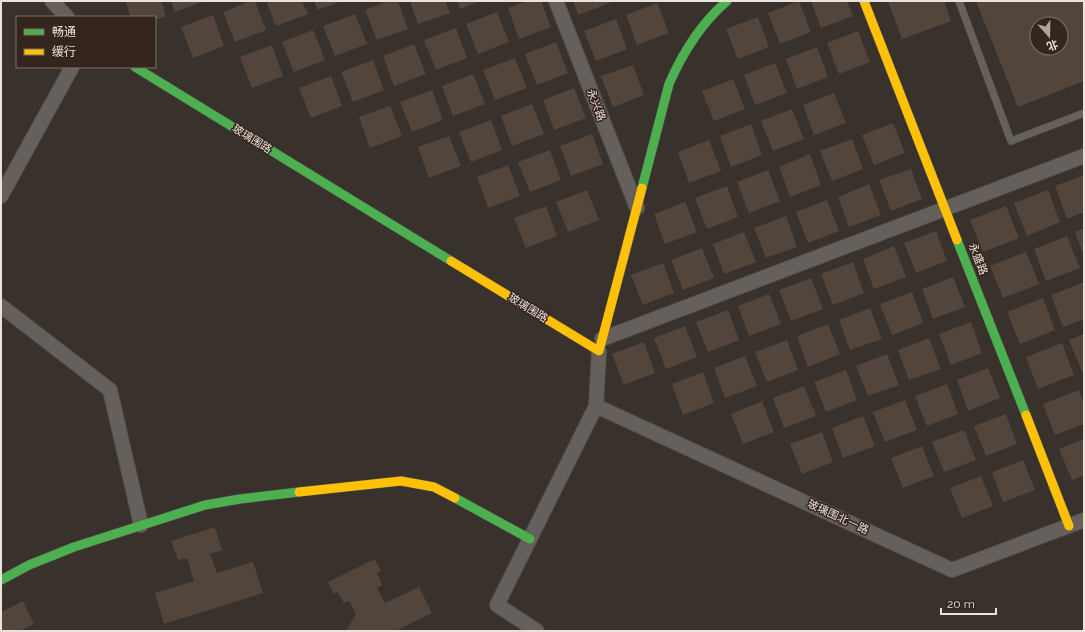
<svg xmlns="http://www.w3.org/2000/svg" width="1085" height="632" font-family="Raleway,'Noto Sans SC',sans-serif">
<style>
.building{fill:#52453c;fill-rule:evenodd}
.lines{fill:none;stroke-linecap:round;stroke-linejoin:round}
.lane-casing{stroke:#544e49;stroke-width:8}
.street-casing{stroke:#544e49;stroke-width:16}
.fast-casing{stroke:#544e49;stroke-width:10}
.slow-casing{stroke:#544e49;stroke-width:10}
.lane{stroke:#66605c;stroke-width:7}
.street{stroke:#66605c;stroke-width:14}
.fast{stroke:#4caf50;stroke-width:9}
.slow{stroke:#ffc107;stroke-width:9}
.labels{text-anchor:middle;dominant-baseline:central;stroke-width:3;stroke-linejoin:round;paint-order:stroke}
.street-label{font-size:11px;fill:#ebe2db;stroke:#34261d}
</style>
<rect width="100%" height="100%" fill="#38312c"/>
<!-- building -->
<g class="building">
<polygon points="125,1 161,1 166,16 155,20 155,17 131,17"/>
<polygon points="171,1 204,1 175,12"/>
<polygon points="250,1 255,1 266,30 235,42 223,12"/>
<polygon points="266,1 302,1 308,14 276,26"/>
<polygon points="314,1 342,1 318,10"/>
<polygon points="389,1 398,1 408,29 377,40 365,10"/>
<polygon points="410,1 445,1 450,13 418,24"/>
<polygon points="457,1 480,1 460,9"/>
<polygon points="527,1 541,1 551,27 519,39 508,8"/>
<polygon points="573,1 609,1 610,3 578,15"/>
<polygon points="799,1 811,32 780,44 768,13"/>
<polygon points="811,1 847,1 853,16 821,28"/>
<polygon points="888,1 944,1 951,21 902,39"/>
<path d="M976 1H1083L1084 4V81L1018 107ZM1037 24H1061V48H1037Z"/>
<polygon points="657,3 669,33 637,45 626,15"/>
<polygon points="497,12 509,42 478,54 466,24"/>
<polygon points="355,14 367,44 335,56 323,26"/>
<polygon points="213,15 224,46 193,58 181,27"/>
<polygon points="758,17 769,47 738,59 726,29"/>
<polygon points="616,19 627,49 596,61 584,31"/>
<polygon points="456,28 467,58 436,70 424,40"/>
<polygon points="313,30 325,60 294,72 282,42"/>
<polygon points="858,31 870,62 839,74 827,43"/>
<polygon points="556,42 568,73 537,85 525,54"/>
<polygon points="414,44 426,74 394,86 383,56"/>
<polygon points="272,45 283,76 252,88 240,57"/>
<polygon points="817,47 828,77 797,89 786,59"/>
<polygon points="515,58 527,88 495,100 483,70"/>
<polygon points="373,60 384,90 353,102 341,72"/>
<polygon points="775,63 787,93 755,105 744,75"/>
<polygon points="633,65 644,95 613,107 601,76"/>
<polygon points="473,74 485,104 453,116 442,86"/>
<polygon points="331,76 342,106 311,118 299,88"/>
<polygon points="733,79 745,109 714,121 702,91"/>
<polygon points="574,88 586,118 554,130 543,100"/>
<polygon points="432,90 443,120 412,132 400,102"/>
<polygon points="834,93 846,123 814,135 803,105"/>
<polygon points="532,104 544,134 512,146 501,116"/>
<polygon points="390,106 402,136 370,148 359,117"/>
<polygon points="792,109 804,139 773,151 761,121"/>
<polygon points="491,120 502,150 471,162 459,132"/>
<polygon points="893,123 905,153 874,165 862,135"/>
<polygon points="751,124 762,155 731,167 720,136"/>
<polygon points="592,134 603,164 571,176 560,146"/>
<polygon points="449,136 461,166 429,178 418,147"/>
<polygon points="852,139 863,169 832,181 820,151"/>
<polygon points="709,140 721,171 689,183 678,152"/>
<polygon points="550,150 561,180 530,192 518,162"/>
<polygon points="810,154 821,185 790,197 779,167"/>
<polygon points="508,165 520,196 488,208 477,177"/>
<polygon points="911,169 922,199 891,211 879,180"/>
<polygon points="768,170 780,201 749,213 737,182"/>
<polygon points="1084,175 1084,212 1067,219 1055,186"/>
<polygon points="869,184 881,215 849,227 838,197"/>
<polygon points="727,186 738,217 707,229 695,198"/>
<polygon points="587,190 599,220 568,232 556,202"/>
<polygon points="1048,190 1060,222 1027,236 1014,203"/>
<polygon points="827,200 839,231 808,243 796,212"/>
<polygon points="685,202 697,232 665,244 654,214"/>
<polygon points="546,206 557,236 526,248 514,218"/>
<polygon points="1006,206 1019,238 983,252 970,220"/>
<polygon points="786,216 797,247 766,258 754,228"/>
<polygon points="1084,228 1084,256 1075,232"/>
<polygon points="936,231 947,261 916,273 904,243"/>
<polygon points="744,232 756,262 724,274 713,244"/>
<polygon points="1067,236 1080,268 1046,281 1034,249"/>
<polygon points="894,246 906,277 874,289 863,259"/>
<polygon points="702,248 714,278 683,290 671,260"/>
<polygon points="1026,252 1039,284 1003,298 990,266"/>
<polygon points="853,262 864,293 833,305 821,274"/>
<polygon points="663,263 674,293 643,305 631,275"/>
<polygon points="953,277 965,307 933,319 922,289"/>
<polygon points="811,278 823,309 791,321 779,290"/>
<polygon points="1084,282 1084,319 1063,327 1051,295"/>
<polygon points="912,292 923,323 892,335 880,304"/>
<polygon points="769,294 781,324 749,336 738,306"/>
<polygon points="1043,298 1055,330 1020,344 1007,312"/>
<polygon points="870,308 882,339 850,350 839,320"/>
<polygon points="728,310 739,340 708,352 696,322"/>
<polygon points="971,322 982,353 951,365 939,334"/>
<polygon points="828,324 840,354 808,367 797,336"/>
<polygon points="685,326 697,357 666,369 654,338"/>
<polygon points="1084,334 1084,372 1082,372 1069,340"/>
<polygon points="929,338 941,369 909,380 898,350"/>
<polygon points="787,340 798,370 767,382 755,352"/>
<polygon points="644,342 655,373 624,385 612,354"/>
<polygon points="1062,343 1074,375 1038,389 1026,357"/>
<polygon points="887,354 899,385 868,396 856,366"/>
<polygon points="745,356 757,386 725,398 714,368"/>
<polygon points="988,368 1000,398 968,411 957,380"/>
<polygon points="846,370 857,400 826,412 814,382"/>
<polygon points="703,372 714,403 683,415 672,384"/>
<polygon points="947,384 958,414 927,426 915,396"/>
<polygon points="804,386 816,416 784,428 773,398"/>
<polygon points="1079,390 1084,403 1084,424 1055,435 1043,404"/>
<polygon points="905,400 917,430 885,442 873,412"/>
<polygon points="762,401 774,432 743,444 731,414"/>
<polygon points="1006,414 1017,444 986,456 974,426"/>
<polygon points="863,416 875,446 843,458 832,428"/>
<polygon points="964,430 976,460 944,472 932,442"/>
<polygon points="822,432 833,462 802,474 790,444"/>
<polygon points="1084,439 1084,475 1072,480 1059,449"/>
<polygon points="922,446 934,476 903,488 891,458"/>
<polygon points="1023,460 1035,490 1003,502 992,472"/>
<polygon points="981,476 993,506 962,518 950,488"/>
<polygon points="215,527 222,550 210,554 217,573 253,562 263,593 164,624 155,593 194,581 187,558 178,560 171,541"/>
<polygon points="375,559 381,571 377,573 382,585 377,588 385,603 419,587 432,613 395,631 346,631 356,614 349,601 344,603 338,592 334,594 328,582"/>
<polygon points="23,601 34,624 23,629 24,631 1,631 1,612"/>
</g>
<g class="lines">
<!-- lane casing -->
<g class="lane-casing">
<polyline id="lane" points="959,1 1011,141 1084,113"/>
</g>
<!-- street casing -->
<g class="street-casing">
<g id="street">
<polyline points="52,1 67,17"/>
<polyline points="556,1 637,208"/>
<polyline points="1,196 72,67"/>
<polyline points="1,306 110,390 141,525"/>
<polyline points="602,339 1084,156"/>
<polyline points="596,406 952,570 1084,520"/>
<polyline points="537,631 497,605 596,406 599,351"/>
</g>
</g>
<!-- fast casing -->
<g class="fast-casing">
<g id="fast">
<polyline points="135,67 451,261"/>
<path d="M642 188 669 84C683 52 700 24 727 1"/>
<polyline points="957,240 1026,415"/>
<polyline points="455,498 530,539"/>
<polyline points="1,580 29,565 74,547 205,505 240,499 299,492"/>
</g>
</g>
<!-- slow casing -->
<g class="slow-casing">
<g id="slow">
<polyline points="864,1 957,240"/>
<polyline points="451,261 599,351 642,188"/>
<polyline points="1026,415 1069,526"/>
<polyline points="299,492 401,481 434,487 455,498"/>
</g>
</g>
<!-- lane -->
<use href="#lane" class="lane"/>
<!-- street -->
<use href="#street" class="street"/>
<!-- fast -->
<use href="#fast" class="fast"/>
<!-- slow -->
<use href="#slow" class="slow"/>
</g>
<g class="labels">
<!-- street labels -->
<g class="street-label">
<text transform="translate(596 105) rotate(69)">永兴路</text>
<text transform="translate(252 139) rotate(32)">玻璃围路</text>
<text transform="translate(978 259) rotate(69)">永盛路</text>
<text transform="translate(528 308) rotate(32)">玻璃围路</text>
<text transform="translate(838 517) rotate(25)">玻璃围北一路</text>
</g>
</g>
<!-- border -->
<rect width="1085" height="632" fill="none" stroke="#ebe2db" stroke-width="4"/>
<!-- legend -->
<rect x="16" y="16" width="140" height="52" fill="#34261d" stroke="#7d7169"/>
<rect x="24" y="29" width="20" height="6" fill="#4caf50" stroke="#7d7169"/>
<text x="52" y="36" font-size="12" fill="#ebe2db">畅通</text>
<rect x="24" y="49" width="20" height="6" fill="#ffc107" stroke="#7d7169"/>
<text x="52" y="56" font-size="12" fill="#ebe2db">缓行</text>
<!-- north arrow -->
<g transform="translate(1049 36) rotate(160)"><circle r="19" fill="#34261d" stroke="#7d7169"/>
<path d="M0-3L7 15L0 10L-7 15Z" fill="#aca49e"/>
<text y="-6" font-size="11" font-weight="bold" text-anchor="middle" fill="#ebe2db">北</text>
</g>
<!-- scale -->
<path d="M941 608v6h55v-6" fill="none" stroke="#ebe2db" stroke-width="2"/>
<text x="947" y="608" font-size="12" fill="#ebe2db" stroke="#34261d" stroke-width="3" paint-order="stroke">20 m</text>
</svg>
